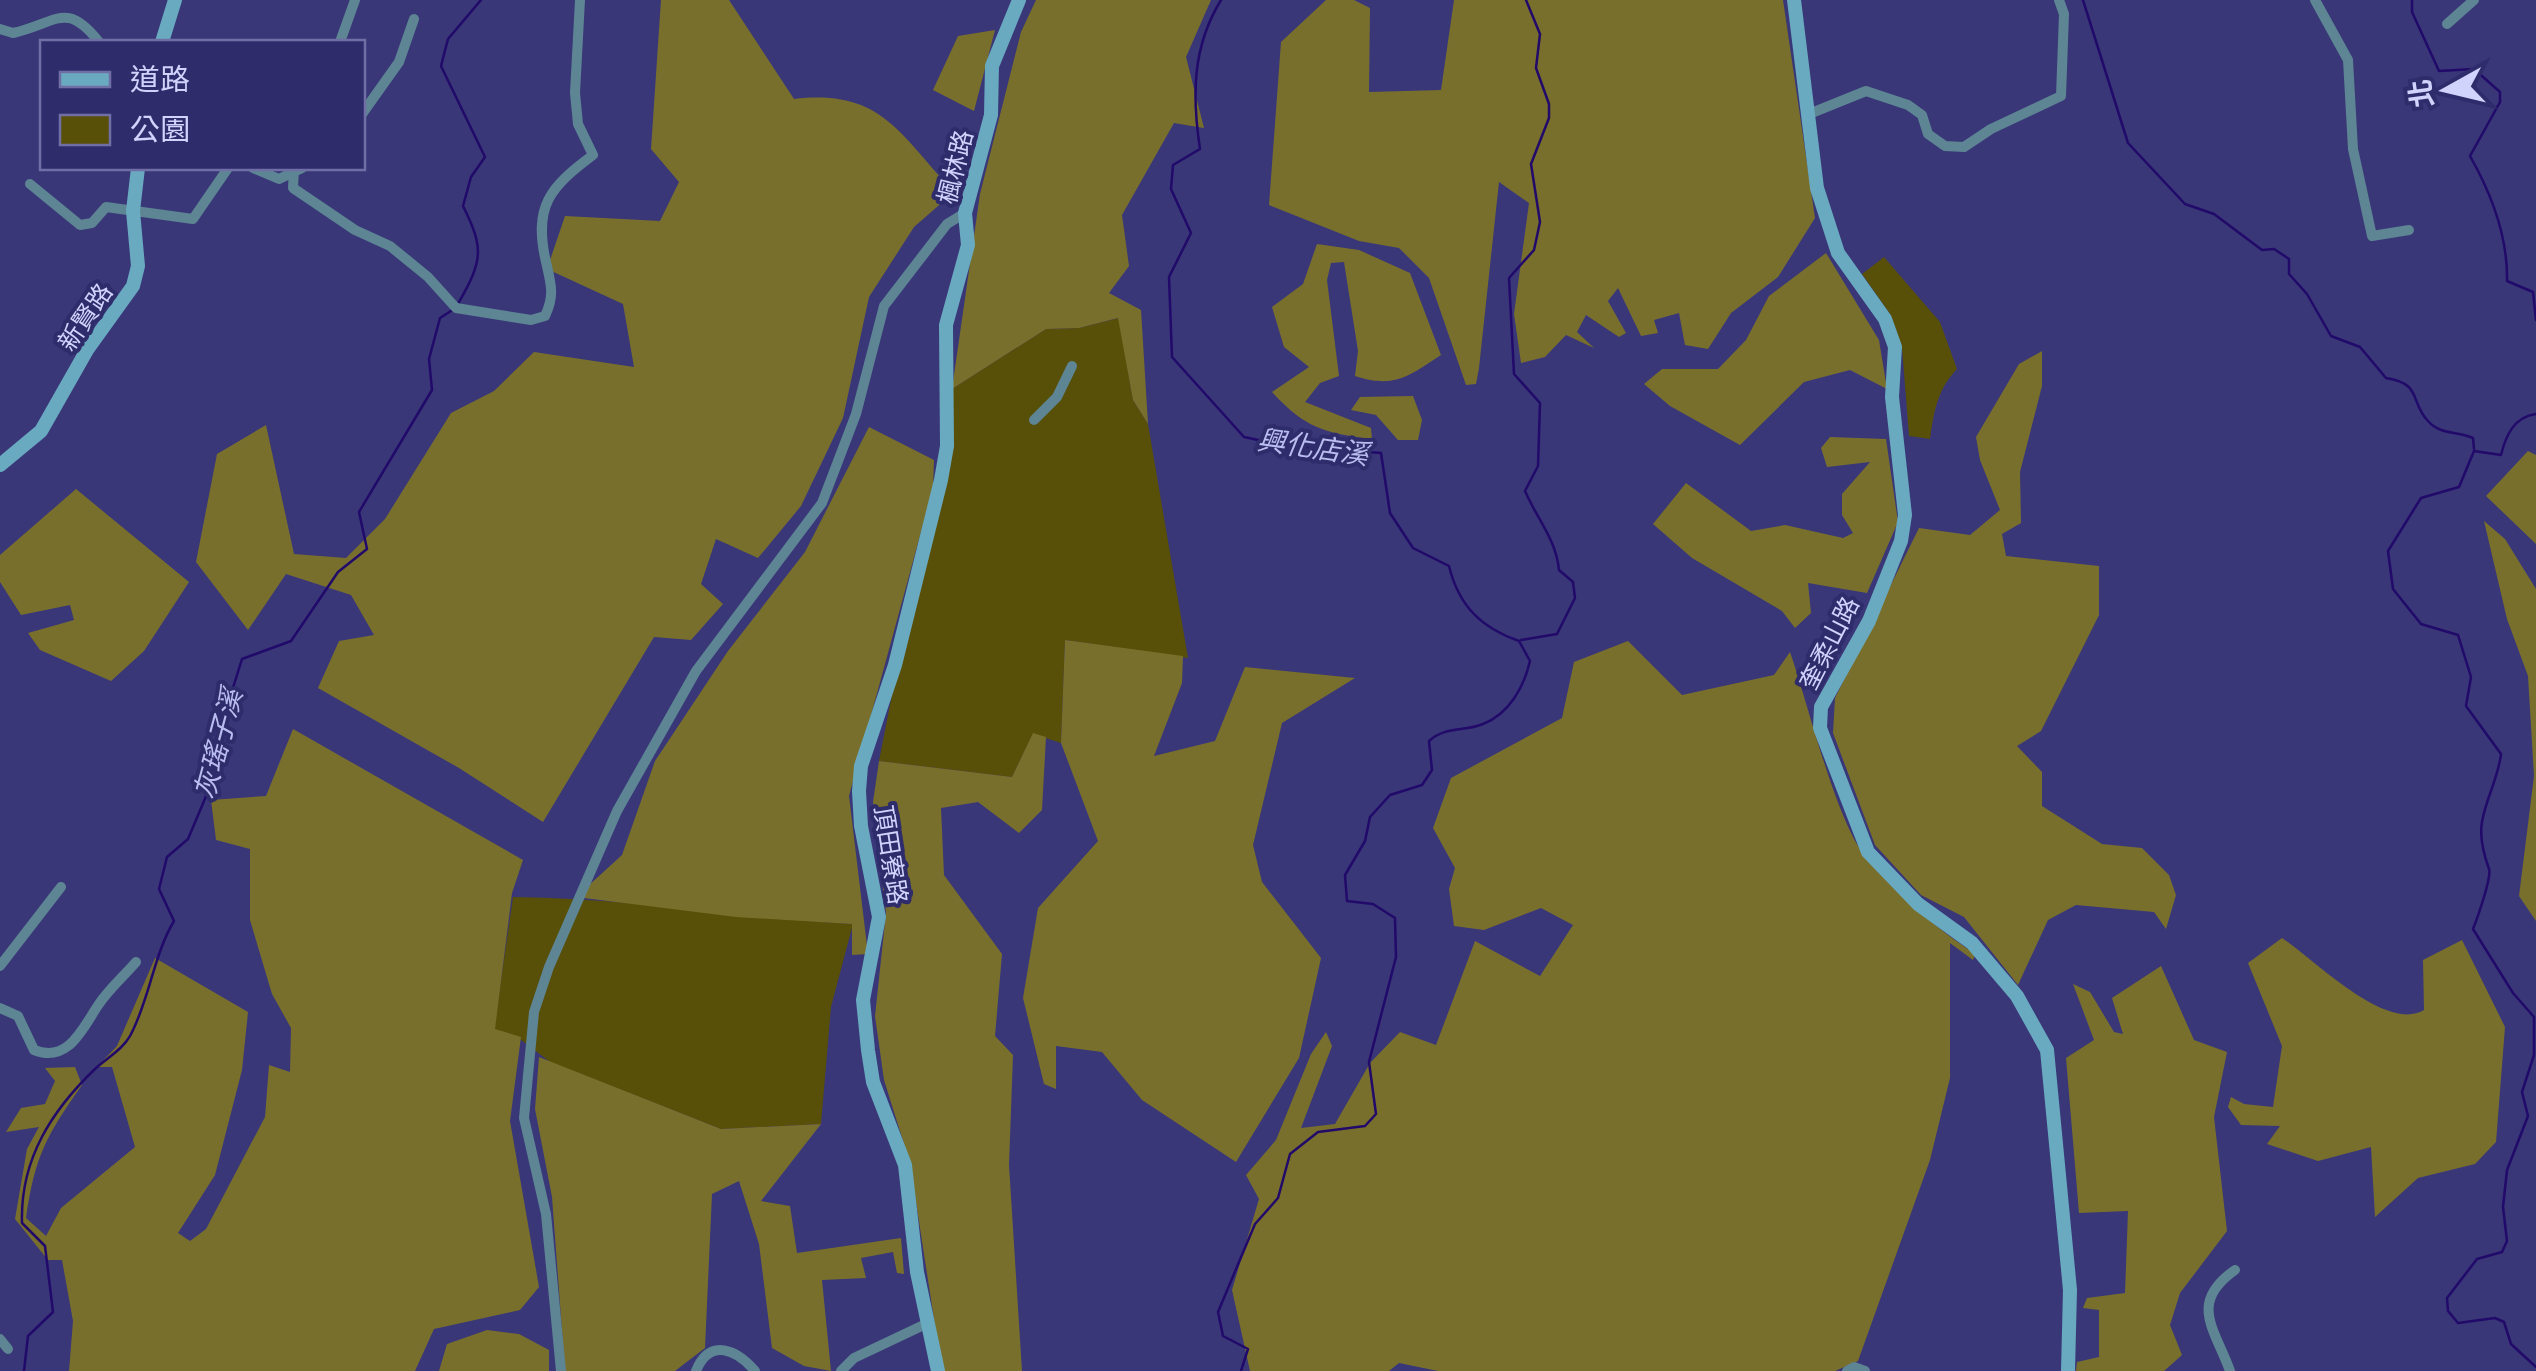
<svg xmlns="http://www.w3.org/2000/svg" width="2536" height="1371" font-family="Montserrat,'Noto Sans TC',sans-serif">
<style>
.green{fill:#584f08}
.forest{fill:#796f2d}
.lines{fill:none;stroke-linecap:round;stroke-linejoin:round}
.stream{stroke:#210a69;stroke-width:2.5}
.street{stroke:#5d8593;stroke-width:10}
.secondary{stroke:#69aac0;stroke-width:14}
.labels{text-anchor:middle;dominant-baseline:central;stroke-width:8;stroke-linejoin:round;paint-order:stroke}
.street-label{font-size:25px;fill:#d0d3fb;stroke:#2f2c6c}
.water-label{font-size:28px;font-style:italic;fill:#b8bcee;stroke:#2f2c6c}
</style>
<rect width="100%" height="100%" fill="#393778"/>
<!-- green -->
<g class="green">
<path d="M1884 257 1940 322 1957 369C1937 390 1934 412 1930 439L1909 436 1902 348 1890 314 1862 274Z"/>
<polygon points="1119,318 1133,400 1148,424 1188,658 1065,640 1061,743 1033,734 1012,777 879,761 952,389 1046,329 1079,328"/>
<path d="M513 897C626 898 739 917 853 924L831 1007 821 1124 721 1129 550 1062 516 1036 494 1030Z"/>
</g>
<!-- forest -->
<g class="forest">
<path d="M661 0H729L794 99C882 89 899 134 954 192L914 227 869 297 843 418 801 506 758 558 716 539 701 584 723 604 691 640 654 637 543 822 459 768 318 688 339 641 374 635 351 595 286 574 248 630 196 562 217 454 266 425 294 554 346 558 385 519 451 413 494 391 534 352 634 367 623 304 547 269 565 216 660 221 679 182 651 149Z"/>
<polygon points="1036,0 1211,0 1186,57 1204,128 1174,123 1122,215 1129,266 1109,293 1141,310 1148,424 1133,400 1118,318 1079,328 1046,329 952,389 980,194 1021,32"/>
<polygon points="1326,0 1354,0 1370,8 1369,92 1441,90 1454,0 1783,0 1815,218 1778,277 1731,313 1708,349 1685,345 1679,313 1654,320 1658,333 1641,336 1618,288 1608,301 1626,333 1619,337 1586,315 1577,332 1594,348 1566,335 1545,357 1521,363 1514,314 1529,203 1499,182 1479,368 1476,384 1466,385 1429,278 1399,248 1359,241 1269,205 1281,42"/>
<polygon points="995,30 974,111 933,90 958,36"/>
<path d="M1317 244 1359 250 1410 273 1441 355C1409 376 1394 389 1355 376L1358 351 1344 262 1331 263 1327 280 1339 376 1320 383 1305 402 1371 428 1372 439C1324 433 1305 428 1272 392L1309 367 1284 347 1272 307 1303 284Z"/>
<polygon points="1826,253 1879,340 1887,389 1850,370 1804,382 1740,445 1670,406 1644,384 1662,369 1718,369 1746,340 1769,296"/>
<polygon points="2042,351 2042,386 2020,472 2021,523 2002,534 2006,556 2099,566 2099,615 2041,731 2017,746 2042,772 2042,806 2102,844 2142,848 2169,875 2176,895 2166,929 2154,912 2076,905 2048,920 2018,985 1964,917 1921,895 1875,845 1833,733 1835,698 1919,528 1970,535 2000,510 1980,460 1976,437 2019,364"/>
<polygon points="1413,396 1422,420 1418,440 1398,440 1376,415 1351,410 1360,397"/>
<polygon points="869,427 934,460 933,488 849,796 868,954 852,955 852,924 736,917 576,897 622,855 655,761 728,651 805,552"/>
<polygon points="1830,437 1886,439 1898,522 1867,593 1808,583 1811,613 1795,628 1782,611 1692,558 1653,524 1686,483 1751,531 1785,525 1843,538 1853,533 1842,515 1842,494 1870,462 1827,467 1821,448"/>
<polygon points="2528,451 2536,455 2536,544 2486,496"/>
<polygon points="76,489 189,582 144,651 111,681 40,650 28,633 74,620 70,605 21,615 0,582 0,555"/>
<polygon points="2484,521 2505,539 2536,589 2536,921 2519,896 2534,776 2528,676 2507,619"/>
<polygon points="1065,640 1183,656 1182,683 1154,756 1215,741 1245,667 1355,678 1282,723 1253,845 1262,882 1321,958 1299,1058 1236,1162 1142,1100 1102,1052 1056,1046 1056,1089 1044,1084 1023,998 1038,908 1098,841 1061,743"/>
<path d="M1628 641 1682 695 1774 675 1790 652C1808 703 1835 818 1865 856 1895 894 1935 927 1975 954L1973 960 1950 943V1078L1930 1160 1858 1361 1835 1371H1438L1399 1363 1389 1371H1250L1232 1290 1259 1199 1246 1175 1276 1140 1311 1054 1326 1032 1332 1046 1301 1128 1335 1124 1370 1063 1400 1032 1436 1045 1475 941 1540 976 1573 925 1541 908 1484 930 1454 926 1449 889 1455 868 1433 828 1451 778 1562 718 1574 662Z"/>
<path d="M293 729 523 860 512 893 495 1029 521 1037 510 1121 539 1287 520 1310 434 1329 415 1371H69L73 1321 62 1260H48L15 1219 27 1149 39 1127 6 1132 21 1108 45 1104 55 1081 45 1068 75 1067 82 1085C46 1136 35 1156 26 1218L46 1236 61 1208 135 1147 112 1067H97L117 1046 155 958 248 1012 242 1070 215 1175 178 1233 190 1241 206 1229 265 1117 269 1065 290 1072 291 1028 272 994 250 920V849L216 840 211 800 266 796Z"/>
<polygon points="1033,733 1046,737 1042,810 1019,833 978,802 941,808 944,875 1002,954 995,1036 1013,1055 1009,1165 1022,1371 942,1371 910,1163 884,1080 875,1016 886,913 873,802 879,761 1012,777"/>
<path d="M2282 938C2314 959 2386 1033 2424 1010L2423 960 2462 940 2505 1027 2496 1142 2475 1164 2418 1178 2375 1217 2371 1147 2318 1161 2267 1144 2280 1126 2241 1125 2228 1107 2231 1097 2244 1104 2273 1107 2282 1046 2248 963Z"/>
<polygon points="2161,966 2194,1040 2227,1052 2214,1117 2227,1231 2180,1293 2170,1325 2182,1355 2164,1371 2076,1371 2077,1362 2099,1357 2099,1310 2083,1308 2087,1298 2125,1293 2128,1211 2079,1213 2066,1058 2094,1040 2073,984 2090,992 2114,1032 2123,1034 2112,998"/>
<polygon points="539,1057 721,1129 821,1124 761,1201 790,1206 797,1253 901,1238 904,1274 897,1273 893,1252 861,1258 866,1278 822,1280 831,1371 804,1366 772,1348 759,1244 739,1181 712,1194 705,1348 675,1371 565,1371 552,1197 535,1109"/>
<polygon points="487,1330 519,1334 549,1350 549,1371 439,1371 447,1344"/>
</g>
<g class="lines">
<!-- stream -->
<g class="stream">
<path d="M1221 0C1192 47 1192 96 1200 149L1173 165 1171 189 1191 233 1169 277 1172 357 1244 437 1287 446 1381 453 1390 513 1413 548 1449 566C1459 607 1482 628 1519 641L1530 661C1524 687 1509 714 1483 724 1463 732 1446 726 1429 741L1432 770 1422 785 1390 795 1370 817 1365 841 1345 875 1347 901 1373 904 1395 918 1396 957 1369 1062 1376 1114 1365 1126 1318 1132 1290 1154 1278 1198 1255 1224 1218 1312 1223 1336 1248 1349 1241 1371"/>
<path d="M2083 0 2128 143 2185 204 2214 214 2262 250 2274 249 2289 259V274L2307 294 2331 336 2360 347 2386 378C2423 384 2409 401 2428 421 2440 435 2457 431 2473 438L2474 449"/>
<path d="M2412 0V12L2439 71 2474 69 2500 92V102L2470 156C2491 193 2508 236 2507 281L2533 292 2536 320"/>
<path d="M459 302C483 260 484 248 463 206L471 177 485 157 441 66 448 39 481 0"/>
<path d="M2536 414C2514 417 2506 435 2501 455L2474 451 2459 487 2421 498 2388 551 2393 589 2421 624 2458 635 2471 677 2466 706 2501 754C2498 779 2486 798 2482 822 2479 838 2484 855 2489 869 2492 877 2477 919 2473 929L2513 993 2534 1017V1055L2522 1092 2528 1116 2507 1170 2503 1207 2507 1241 2502 1252 2477 1259 2447 1298 2448 1311 2458 1323 2495 1318 2504 1322 2511 1344 2536 1367"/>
<path d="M1521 640 1557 634 1575 598 1573 582 1559 570C1556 539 1537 519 1525 491L1538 466 1540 403 1514 374 1509 278 1534 250 1540 222 1531 164 1549 118V104L1536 68 1540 34 1526 0"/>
<path d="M24 1371 28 1336 53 1312 45 1246 22 1223C20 1159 52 1110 96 1068 107 1058 123 1049 130 1036 150 999 153 956 174 921L159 889 167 857 188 839 212 782V755L242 659 291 641 338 572 367 549 359 512 432 390 429 359 440 318 454 309"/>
</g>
<!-- street -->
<g class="street">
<polyline points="2315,0 2348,60 2353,149 2372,236 2409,230"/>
<polyline points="2447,24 2474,0"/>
<path d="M0 29 13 33C57 23 66 0 99 42"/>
<polyline points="340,42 355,0"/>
<polyline points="362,114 399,62 414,19"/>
<polyline points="1809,114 1866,91 1908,105 1922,115 1928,134 1945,146 1964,147 1991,129 2061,96 2064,14 2059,0"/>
<polyline points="253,168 279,179 302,168"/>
<path d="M294 168 293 188 355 230 390 246 428 277 456 308 531 320 545 316C555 295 551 284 546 262 533 206 550 187 593 155L578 124 575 93 580 0"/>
<polyline points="30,184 80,225 92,223 106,207 193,219 228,168"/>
<polyline points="1034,420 1057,397 1072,366"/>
<polyline points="0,966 61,887"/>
<path d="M0 1008 18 1016 34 1050C69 1064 83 1027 99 1004 109 989 124 976 136 962"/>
<polyline points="0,1339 8,1349"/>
<polyline points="561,1371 546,1214 524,1118 534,1012 549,967 617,811 696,671 822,503 856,414 884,306 947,224 965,213"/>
<path d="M696 1371C710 1337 737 1350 755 1371"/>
<polyline points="841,1371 854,1358 928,1323"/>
<polyline points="1847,1371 1854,1367 1865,1371"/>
<path d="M2230 1371C2215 1329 2188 1303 2235 1270"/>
</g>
<!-- secondary -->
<g class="secondary">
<polyline points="1794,0 1817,188 1838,253 1885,319 1895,347 1892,397 1905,515 1901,541 1869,621 1821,707 1820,728 1868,852 1918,904 1972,943 2017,996 2047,1050 2070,1290 2068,1371"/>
<polyline points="162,42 175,0"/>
<polyline points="0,465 41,431 87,350 133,286 138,266 133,211 138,168"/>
<polyline points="938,1371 917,1272 905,1165 873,1082 868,1050 863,1000 879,917 861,826 859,791 861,766 895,665 941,480 947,446 946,325 968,245 965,213 991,115 992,66 1019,0"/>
</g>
</g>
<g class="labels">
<!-- street labels -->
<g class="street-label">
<text transform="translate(955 167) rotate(-76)">楓林路</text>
<text transform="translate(85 317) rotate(-56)">新賢路</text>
<text transform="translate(1829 643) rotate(-63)">奎柔山路</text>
<text transform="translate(891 855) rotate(81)">頂田寮路</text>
</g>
<!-- water labels -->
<g class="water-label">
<text transform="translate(1313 447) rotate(8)">興化店溪</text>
<text transform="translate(218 744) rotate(-75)">灰瑤子溪</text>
</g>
</g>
<!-- legend -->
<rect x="40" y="40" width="325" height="130" fill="#2f2c6c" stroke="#6f6fa5" stroke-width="2.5"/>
<rect x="60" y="72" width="50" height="15" fill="#69aac0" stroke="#6f6fa5" stroke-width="2.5"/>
<text x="130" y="90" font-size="30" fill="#d0d3fb">道路</text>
<rect x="60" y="115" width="50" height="30" fill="#584f08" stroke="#6f6fa5" stroke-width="2.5"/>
<text x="130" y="140" font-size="30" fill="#d0d3fb">公園</text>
<!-- north arrow -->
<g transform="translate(2446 90) rotate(262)" stroke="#2f2c6c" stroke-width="8" paint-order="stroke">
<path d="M0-8L18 38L0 25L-18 38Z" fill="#d0d3fb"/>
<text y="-15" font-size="28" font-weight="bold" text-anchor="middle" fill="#d0d3fb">北</text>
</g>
</svg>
